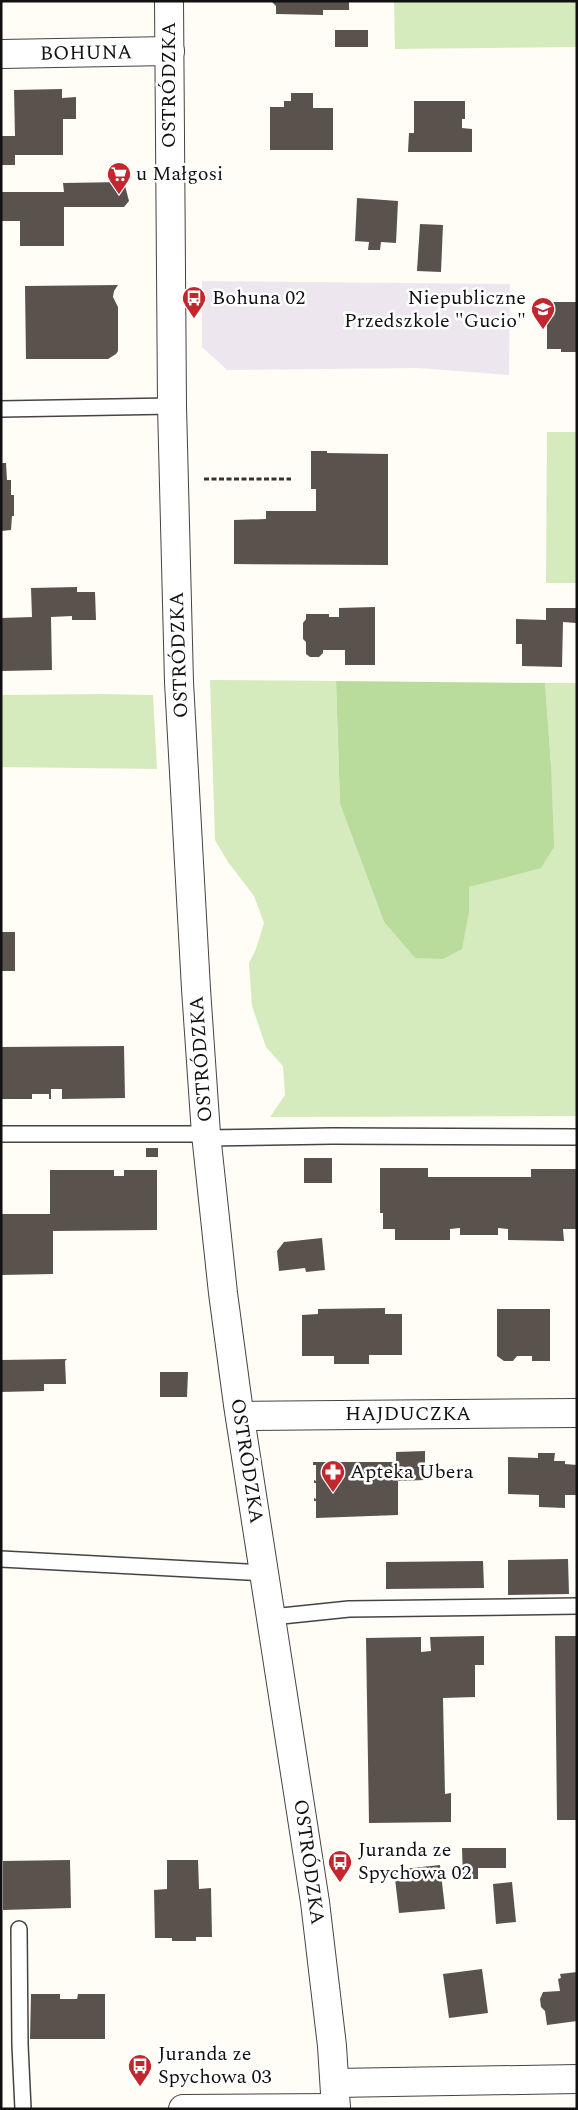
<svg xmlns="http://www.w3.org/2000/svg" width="578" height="2110" font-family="Spectral,serif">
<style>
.industrial{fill:#eee6ef}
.green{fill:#d5ebbd}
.forest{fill:#b9dc9c}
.building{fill:#5a524d}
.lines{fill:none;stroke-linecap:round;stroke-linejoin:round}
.service-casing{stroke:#444;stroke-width:18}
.minor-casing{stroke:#444;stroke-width:30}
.tertiary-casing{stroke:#444;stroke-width:30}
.path{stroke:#333;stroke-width:3;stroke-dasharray:5 2.5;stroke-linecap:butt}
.service{stroke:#fff;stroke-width:15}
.minor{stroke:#fff;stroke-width:28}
.tertiary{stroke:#fff;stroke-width:28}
.labels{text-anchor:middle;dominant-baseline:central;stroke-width:5;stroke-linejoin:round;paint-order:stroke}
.street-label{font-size:20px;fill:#111;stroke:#fff}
.poi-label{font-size:20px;fill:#111;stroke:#fff;text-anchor:start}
</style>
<rect width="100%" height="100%" fill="#fffdf5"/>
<!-- industrial -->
<polygon class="industrial" points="202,281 510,284 509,375 418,368 227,370 202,347"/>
<!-- green -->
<g class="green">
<polygon points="394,1 577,1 577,47 395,49"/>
<polygon points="547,432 577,432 577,583 546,583"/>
<polygon points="210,680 336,681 340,804 384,922 415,958 469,912 469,887 493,879 551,765 545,683 577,683 577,1116 270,1117 285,1095 283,1066 266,1047 252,1006 249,963 256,949 264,923 254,896 228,862 215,840"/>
<polygon points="103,694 153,695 157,769 1,767 1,695"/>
</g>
<!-- forest -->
<polygon class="forest" points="336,681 545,683 551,765 554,847 541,868 469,887 469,912 462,949 443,959 415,958 384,922 340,804"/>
<!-- building -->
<g class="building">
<polygon points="271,1 349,1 349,10 323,10 323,15 276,14 276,6"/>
<rect x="335" y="30" width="33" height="17"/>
<polygon points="62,89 62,98 76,97 76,119 63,119 63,155 15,155 15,165 1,165 1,136 15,136 14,90"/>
<polygon points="291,93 313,93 313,108 333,108 333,150 270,150 270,107 284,107 284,101 291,101"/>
<polygon points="414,101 465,101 465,119 462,119 462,128 472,129 472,152 408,152 409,133 414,133"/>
<polygon points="124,182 129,201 124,207 64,207 64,246 20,246 20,221 1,221 1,192 64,192 63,183"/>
<polygon points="357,198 398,201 396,243 381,242 380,250 368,250 369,242 355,241"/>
<polygon points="420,224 443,225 441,272 417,271"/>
<polygon points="118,285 114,291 113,297 118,307 118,351 116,354 108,359 26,359 25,286"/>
<polygon points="547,302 577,302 577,352 561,352 561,349 547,349 547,325 543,325 543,309 547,308"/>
<polygon points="311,451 327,451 327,453 388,454 388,565 234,564 234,520 266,519 266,511 316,511 316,489 311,489"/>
<polygon points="1,463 6,463 7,480 11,480 11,495 14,495 14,516 12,516 11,530 1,531"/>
<polygon points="77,587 77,592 95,592 96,620 72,620 72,616 51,617 52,670 1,671 1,618 32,617 31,588"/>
<polygon points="375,607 375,665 345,665 345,650 323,650 323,653 319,657 310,657 306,654 306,642 303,639 303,623 306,619 306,614 329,614 329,617 339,617 339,608"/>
<polygon points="546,608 576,608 576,623 563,622 562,667 522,666 522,644 516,644 516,619 546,620"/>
<rect x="1" y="932" width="14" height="39"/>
<polygon points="124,1046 125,1098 62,1099 62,1089 51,1089 51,1099 49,1099 49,1094 32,1094 32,1099 2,1099 2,1047"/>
<rect x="146" y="1148" width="12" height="9"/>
<rect x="304" y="1158" width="28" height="25"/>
<polygon points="380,1168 428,1168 428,1177 531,1177 531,1169 577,1169 576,1229 563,1229 564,1241 508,1240 508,1229 498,1228 498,1235 460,1235 460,1228 450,1229 450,1240 395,1240 395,1229 383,1229 383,1213 380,1213"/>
<polygon points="50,1170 114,1170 114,1176 124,1176 124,1170 157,1170 157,1230 53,1231 53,1274 1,1275 1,1214 50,1214"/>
<polygon points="322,1238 325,1270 306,1272 305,1268 279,1271 277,1251 284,1242"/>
<polygon points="385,1308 385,1314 402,1314 402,1355 369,1355 369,1364 334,1364 334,1356 302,1356 302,1315 318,1314 318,1309"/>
<polygon points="497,1309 550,1309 550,1361 532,1361 532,1356 517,1356 513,1361 504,1361 497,1356"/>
<polygon points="67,1359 65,1361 66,1384 44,1384 44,1391 1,1392 1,1360"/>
<polygon points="160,1372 188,1372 187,1397 160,1397"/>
<polygon points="425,1451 425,1480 398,1481 398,1515 316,1518 316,1501 314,1501 314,1498 316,1499 316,1483 314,1483 314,1480 316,1481 316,1465 313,1465 313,1462 396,1462 396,1452"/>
<polygon points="538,1453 555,1453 554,1461 565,1461 565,1464 577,1465 577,1495 565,1495 565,1508 539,1507 539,1495 508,1494 508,1457 538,1458"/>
<polygon points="568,1559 569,1594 508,1595 508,1560"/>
<polygon points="483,1561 484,1588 386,1589 386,1562"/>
<polygon points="484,1636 484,1665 475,1665 475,1697 443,1698 445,1794 451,1793 451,1822 369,1823 366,1638 421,1637 421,1652 431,1651 430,1637"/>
<polygon points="555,1636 577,1636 577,1820 557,1820"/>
<polygon points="462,1848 506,1848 506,1868 478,1868 478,1879 463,1879"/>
<polygon points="70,1860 71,1908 3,1910 3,1861"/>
<polygon points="167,1860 198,1860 199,1889 211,1888 212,1937 196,1937 196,1941 172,1941 172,1938 155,1938 154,1890 167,1889"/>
<polygon points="440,1865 445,1909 399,1913 394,1870"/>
<polygon points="512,1882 516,1922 496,1924 493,1884"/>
<polygon points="482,1969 488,2013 449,2018 443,1974"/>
<polygon points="577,1972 577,2021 547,2025 545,2011 541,2007 540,1999 543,1992 560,1991 558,1979 561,1978 560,1974"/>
<polygon points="31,1994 60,1994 60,1999 77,1999 78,1994 105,1994 105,2039 30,2039"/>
</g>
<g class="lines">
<!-- service casing -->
<g class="service-casing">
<g id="service">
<polyline points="1,409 172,406"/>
<polyline points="1,1134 206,1134"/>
<polyline points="207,1138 332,1136 577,1137"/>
<polyline points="1,1559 265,1573"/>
<polyline points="272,1617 349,1609 577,1606"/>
<polyline points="19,1929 20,2045 23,2109"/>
</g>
</g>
<!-- minor casing -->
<g class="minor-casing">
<g id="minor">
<polyline points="1,54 170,51"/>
<polyline points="240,1416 577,1413"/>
<polyline points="335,2083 577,2079"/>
</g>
</g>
<!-- tertiary casing -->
<g class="tertiary-casing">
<g id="tertiary">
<polyline points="169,1 172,406 179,682 196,989 206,1134 223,1293 238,1405 315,1902 332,2046 336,2109"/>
<polyline points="183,2109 336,2108"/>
</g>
</g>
<!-- path -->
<polyline class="path" points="204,479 291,479"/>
<!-- service -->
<use href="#service" class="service"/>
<!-- minor -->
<use href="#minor" class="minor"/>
<!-- tertiary -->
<use href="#tertiary" class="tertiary"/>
</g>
<!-- icons -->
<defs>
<g id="supermarket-pin" transform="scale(1.25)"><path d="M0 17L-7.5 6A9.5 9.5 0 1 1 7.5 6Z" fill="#c4262e" stroke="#fff"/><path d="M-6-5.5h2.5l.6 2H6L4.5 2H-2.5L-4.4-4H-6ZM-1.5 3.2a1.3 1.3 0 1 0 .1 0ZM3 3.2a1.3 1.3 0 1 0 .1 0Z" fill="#fff"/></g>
<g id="bus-pin" transform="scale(1.25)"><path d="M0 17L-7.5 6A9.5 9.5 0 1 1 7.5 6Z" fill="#c4262e" stroke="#fff"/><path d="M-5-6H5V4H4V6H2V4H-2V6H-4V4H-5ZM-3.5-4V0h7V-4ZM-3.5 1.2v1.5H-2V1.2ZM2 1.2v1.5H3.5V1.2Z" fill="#fff"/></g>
<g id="school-pin" transform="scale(1.25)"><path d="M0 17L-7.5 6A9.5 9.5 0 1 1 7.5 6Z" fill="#c4262e" stroke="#fff"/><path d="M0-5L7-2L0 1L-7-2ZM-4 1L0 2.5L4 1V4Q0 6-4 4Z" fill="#fff"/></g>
<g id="pharmacy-pin" transform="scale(1.25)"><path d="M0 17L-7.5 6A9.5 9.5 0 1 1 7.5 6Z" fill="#c4262e" stroke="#fff"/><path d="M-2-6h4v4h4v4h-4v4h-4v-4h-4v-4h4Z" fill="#fff"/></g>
</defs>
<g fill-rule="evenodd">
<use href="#supermarket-pin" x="119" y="174"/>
<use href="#bus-pin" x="194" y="298"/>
<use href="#school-pin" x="543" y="309"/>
<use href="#pharmacy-pin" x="333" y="1472"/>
<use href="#bus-pin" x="340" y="1862"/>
<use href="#bus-pin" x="140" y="2066"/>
</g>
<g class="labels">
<!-- street labels -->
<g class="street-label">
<text transform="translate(86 53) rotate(-1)">BOHUNA</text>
<text transform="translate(169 85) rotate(-90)">OSTRÓDZKA</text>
<text transform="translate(179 655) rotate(-92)">OSTRÓDZKA</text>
<text transform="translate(201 1059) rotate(-94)">OSTRÓDZKA</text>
<text x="408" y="1414">HAJDUCZKA</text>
<text transform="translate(247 1461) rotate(81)">OSTRÓDZKA</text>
<text transform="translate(309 1862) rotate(82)">OSTRÓDZKA</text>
</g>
<!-- poi labels -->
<g class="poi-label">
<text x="136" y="174">u Małgosi</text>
<text x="212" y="298">Bohuna 02</text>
<text x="526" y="298" text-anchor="end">Niepubliczne<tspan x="526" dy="23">Przedszkole "Gucio"</tspan></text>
<text x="350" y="1472">Apteka Ubera</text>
<text x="358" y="1850">Juranda ze<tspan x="358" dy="23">Spychowa 02</tspan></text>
<text x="158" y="2054">Juranda ze<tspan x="158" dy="23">Spychowa 03</tspan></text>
</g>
</g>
<!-- border -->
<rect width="578" height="2110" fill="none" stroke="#111111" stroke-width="5"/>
</svg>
